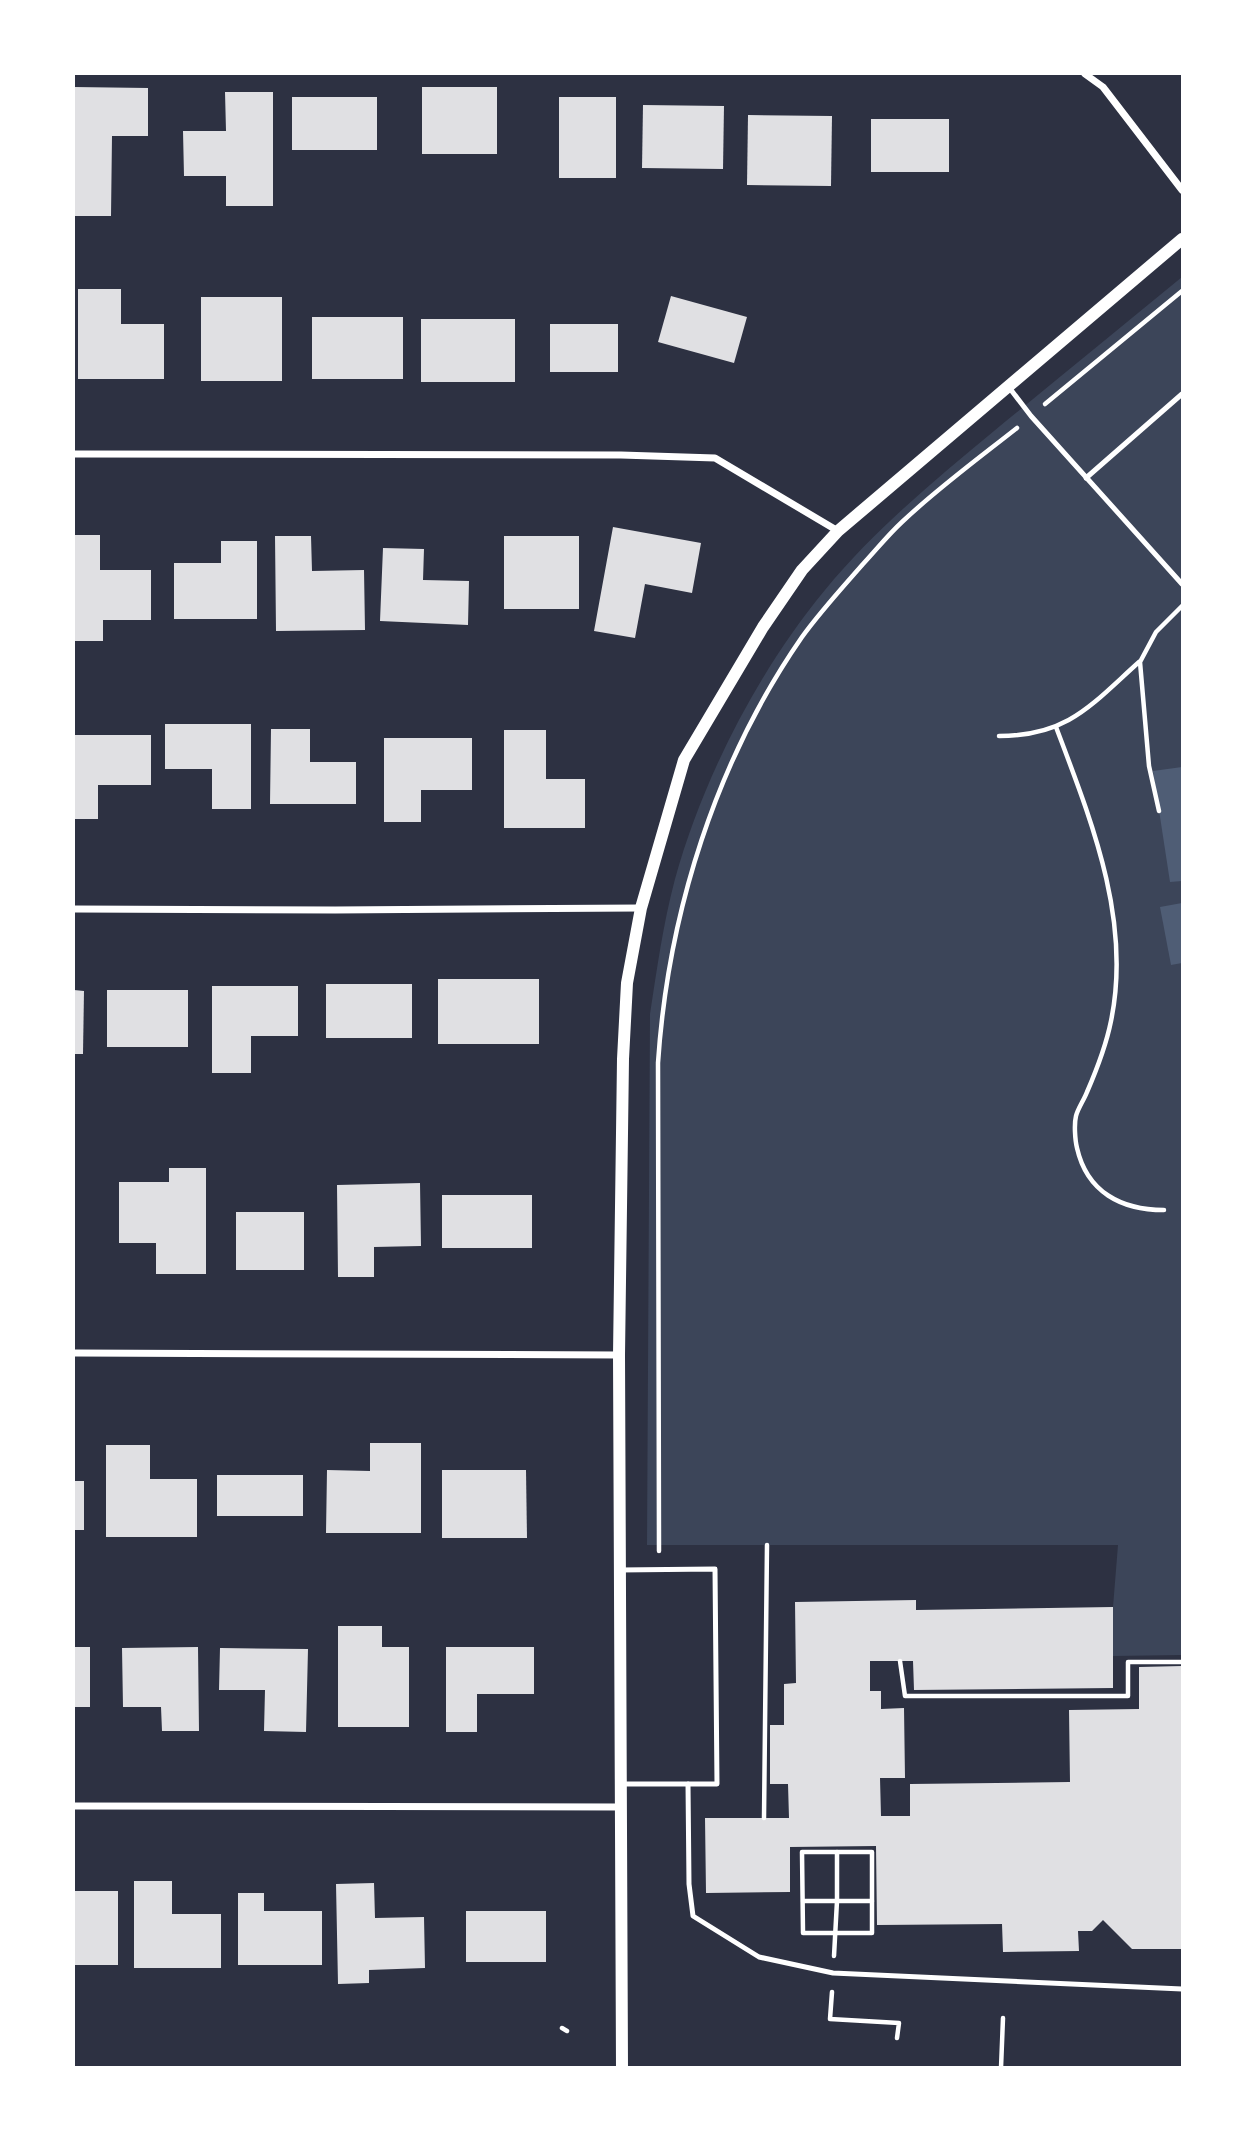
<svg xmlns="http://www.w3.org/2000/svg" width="1256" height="2141" font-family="'Exo 2',sans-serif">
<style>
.green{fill:#3c4559}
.water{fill:#4f5d75}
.building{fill:#e0e0e3}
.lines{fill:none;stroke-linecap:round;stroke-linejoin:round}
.path{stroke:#fff;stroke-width:4.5}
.service{stroke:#fff;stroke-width:5}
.minor{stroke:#fff;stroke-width:7}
.tertiary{stroke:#fff;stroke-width:12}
</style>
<rect width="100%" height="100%" fill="#2d3142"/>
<!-- green -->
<path class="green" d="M1182 277V1655L1113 1656V1607L1118 1545H647L650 1014C657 969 663 924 675 879 703 778 758 671 825 590 874 530 935 480 994 431 1057 379 1120 328 1182 277Z"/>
<!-- water -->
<g class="water">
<polygon points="1182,767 1182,881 1170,882 1153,771"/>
<polygon points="1182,903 1182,963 1171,965 1160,907"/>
</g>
<!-- building -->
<g class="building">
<polygon points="74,87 148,88 148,136 112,136 111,216 74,216"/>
<rect x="422" y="87" width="75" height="67"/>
<polygon points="225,92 273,92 273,206 226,206 226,176 184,176 183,131 226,131"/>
<rect x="292" y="97" width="85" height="53"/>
<rect x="559" y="97" width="57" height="81"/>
<polygon points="643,105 724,106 723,169 642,168"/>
<polygon points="748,115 832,116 831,186 747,185"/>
<rect x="871" y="119" width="78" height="53"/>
<polygon points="78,289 121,289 121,324 164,324 164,379 78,379"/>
<polygon points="671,296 747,317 734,363 658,342"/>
<rect x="201" y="297" width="81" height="84"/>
<rect x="312" y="317" width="91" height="62"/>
<rect x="421" y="319" width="94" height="63"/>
<rect x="550" y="324" width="68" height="48"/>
<polygon points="613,527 701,543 692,593 645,584 635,638 594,631"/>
<polygon points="74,535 100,535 100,570 151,570 151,620 103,620 103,641 74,641"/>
<polygon points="275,536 311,536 312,571 364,570 365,630 276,631"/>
<rect x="504" y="536" width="75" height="73"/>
<polygon points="221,541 257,541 257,619 174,619 174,563 221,563"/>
<polygon points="383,548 424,549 423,580 469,581 468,625 380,621"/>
<polygon points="165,724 251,724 251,809 212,809 212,769 165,769"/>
<polygon points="271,729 310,729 310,762 356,762 356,804 270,804"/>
<polygon points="504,730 546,730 546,779 585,779 585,828 504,828"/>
<polygon points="74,735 151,735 151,785 98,785 98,819 74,819"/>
<polygon points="384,738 472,738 472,790 421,790 421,822 384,822"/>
<rect x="438" y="979" width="101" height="65"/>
<rect x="326" y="984" width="86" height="54"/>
<polygon points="212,986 298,986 298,1036 251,1036 251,1073 212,1073"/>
<polygon points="74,990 84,991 83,1054 74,1054"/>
<rect x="107" y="990" width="81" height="57"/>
<polygon points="169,1168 206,1168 206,1274 156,1274 156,1243 119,1243 119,1182 169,1182"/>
<polygon points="420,1183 421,1246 374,1247 374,1277 338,1277 337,1185"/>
<rect x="442" y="1195" width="90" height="53"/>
<rect x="236" y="1212" width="68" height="58"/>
<polygon points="370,1443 421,1443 421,1533 326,1533 327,1470 370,1471"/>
<polygon points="106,1445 150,1445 150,1479 197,1479 197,1537 106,1537"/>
<polygon points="442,1470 526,1470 527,1538 442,1538"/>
<rect x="217" y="1475" width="86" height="41"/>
<rect x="74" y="1481" width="10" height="49"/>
<polygon points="916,1600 916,1610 1113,1607 1113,1688 914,1690 913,1661 870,1661 870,1691 881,1691 881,1709 904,1708 905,1778 880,1778 881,1816 910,1816 910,1784 1070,1782 1069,1710 1139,1709 1139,1667 1182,1666 1182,1949 1132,1949 1103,1920 1092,1931 1078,1931 1079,1951 1003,1952 1002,1924 877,1925 876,1846 790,1847 790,1892 706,1893 705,1818 789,1818 788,1784 770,1784 770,1725 784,1725 784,1684 796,1683 795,1602"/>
<polygon points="338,1626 382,1626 382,1647 409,1647 409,1727 338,1727"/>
<rect x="74" y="1647" width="16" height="60"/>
<polygon points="198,1647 199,1731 162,1731 161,1707 123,1707 122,1648"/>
<polygon points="446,1647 534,1647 534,1694 477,1694 477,1732 446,1732"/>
<polygon points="220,1648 308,1649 306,1732 264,1731 265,1690 219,1690"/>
<polygon points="134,1881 172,1881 172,1914 221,1914 221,1968 134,1968"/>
<polygon points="374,1883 375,1918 424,1917 425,1968 369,1970 369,1983 338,1984 336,1884"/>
<rect x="74" y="1891" width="44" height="74"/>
<polygon points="238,1893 264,1893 264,1911 322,1911 322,1965 238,1965"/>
<rect x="466" y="1911" width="80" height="51"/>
</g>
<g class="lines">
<!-- path -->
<g class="path">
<polyline points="1045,404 1182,291"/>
<path d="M1056 727C1091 820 1132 920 1111 1021 1106 1046 1097 1069 1087 1092 1084 1100 1078 1108 1076 1116 1074 1124 1075 1140 1077 1148 1087 1192 1121 1210 1164 1210"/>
<path d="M999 736C1068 736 1091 705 1139 662"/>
<polyline points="1159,811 1149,766 1140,662 1156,632 1182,606"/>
<path d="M659 1551 658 1063C668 913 716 761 802 637 820 612 842 588 863 564 876 550 888 535 902 522 938 488 979 458 1017 428"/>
<polyline points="900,1661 905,1696 1128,1696 1128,1662 1182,1662"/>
<polyline points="764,1818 767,1545"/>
<polygon points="802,1852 872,1852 872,1933 803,1933"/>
<polyline points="803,1901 837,1901 837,1852"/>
<polyline points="834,1956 837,1901 872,1901"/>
<polyline points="832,1992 830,2019 899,2023 897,2038"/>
<polyline points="562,2028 567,2031"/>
<polyline points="1001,2068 1003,2018"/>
</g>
<!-- service -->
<g class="service">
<polyline points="1008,386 1031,416 1182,584"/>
<polyline points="1086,478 1182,394"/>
<polyline points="619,1570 715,1569 717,1784 622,1784"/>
<polyline points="688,1784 689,1884 693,1916 759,1957 833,1973 1182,1989"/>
</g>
<!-- minor -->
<g class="minor">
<polyline points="1085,74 1103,87 1182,190"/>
<polyline points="74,454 621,455 715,458 838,531"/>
<polyline points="74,909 335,910 641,908"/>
<polyline points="74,1353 619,1355"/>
<polyline points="74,1806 619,1807"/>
</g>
<!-- tertiary -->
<polyline class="tertiary" points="622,2068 619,1355 623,1059 627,983 641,908 684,760 763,627 802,570 838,531 1182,239"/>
</g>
<!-- border -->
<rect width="1256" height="2141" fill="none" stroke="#ffffff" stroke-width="150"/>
</svg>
